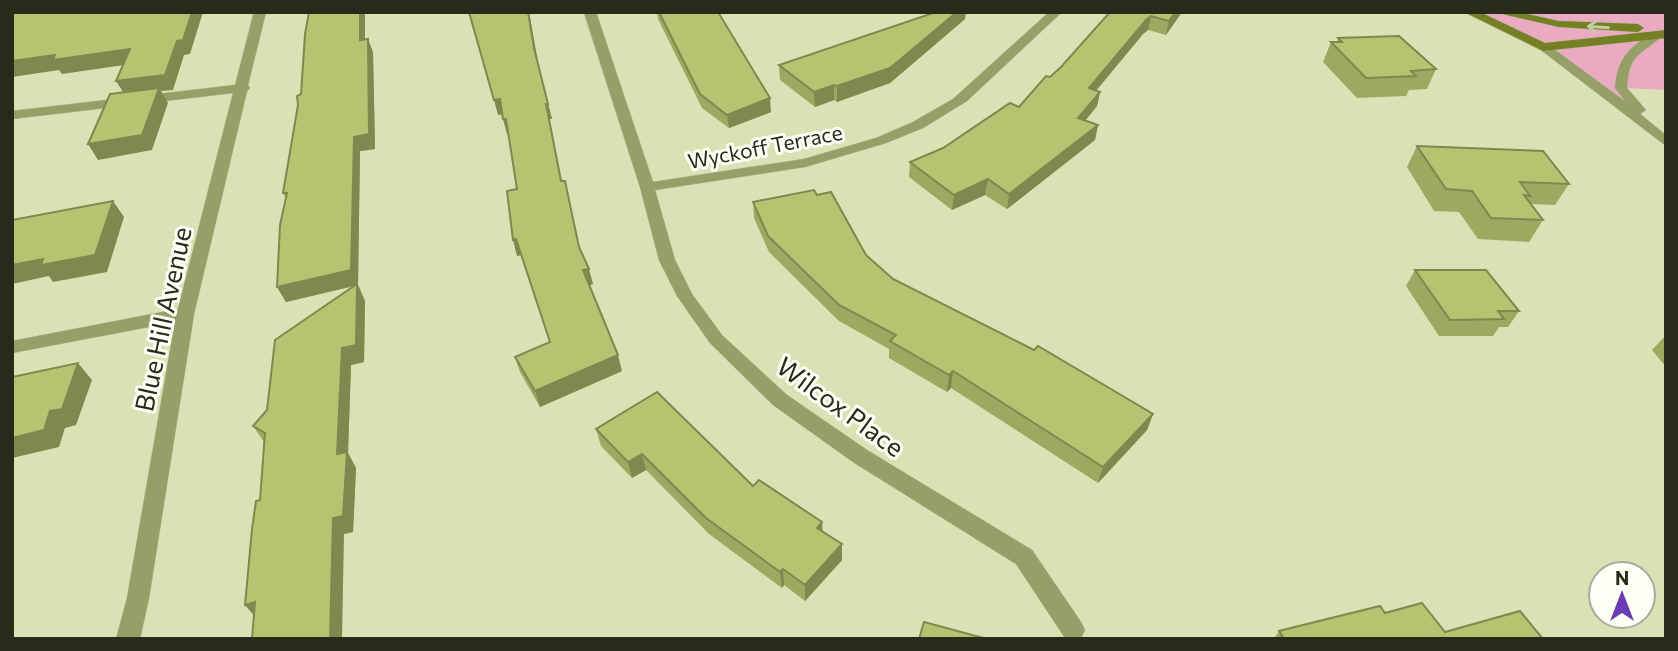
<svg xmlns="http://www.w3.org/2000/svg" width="1678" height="651" font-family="Commissioner,sans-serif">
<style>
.green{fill:#eaaac1}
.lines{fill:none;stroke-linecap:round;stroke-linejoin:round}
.minor-casing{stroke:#b7bd96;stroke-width:1}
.tertiary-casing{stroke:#b7bd96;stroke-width:1}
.secondary-casing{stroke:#b7bd96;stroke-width:1}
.minor{fill:#969f68;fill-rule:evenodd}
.tertiary{fill:#969f68;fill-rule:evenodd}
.secondary{fill:#757f24;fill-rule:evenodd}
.wall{fill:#9da861}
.shaded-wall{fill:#80884f}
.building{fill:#b7c371;stroke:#80884f;stroke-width:2}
.oneway{stroke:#c7cca2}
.labels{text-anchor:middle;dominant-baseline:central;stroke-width:6;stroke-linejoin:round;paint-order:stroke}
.far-street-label{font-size:21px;fill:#292b1a;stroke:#fdfff6}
.street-label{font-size:26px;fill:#292b1a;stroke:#fdfff6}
</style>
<rect width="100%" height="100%" fill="#dae2b5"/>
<!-- green -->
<polygon class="green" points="1470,12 1666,12 1666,90 1622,88 1661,138 1543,47"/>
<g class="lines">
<!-- minor casing -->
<g class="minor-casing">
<g id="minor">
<polygon points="254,12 266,12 248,85 250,88 247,91 194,314 149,598 140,639 116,639 127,598 175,322 12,353 12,341 178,309 233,93 12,119 12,111 235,85"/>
<polygon points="584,12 596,12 653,182 804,159 876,138 913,122 953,99 1049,12 1062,12 967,101 923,128 886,143 805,167 655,190 675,260 692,294 722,335 787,395 867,450 1032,550 1081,622 1085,630 1081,638 1065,638 1016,564 853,462 773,405 710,343 677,296 659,260 640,187"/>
</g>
</g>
<!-- tertiary casing -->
<g class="tertiary-casing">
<path id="tertiary" d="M1652 33 1662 36C1640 56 1629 53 1627 88L1646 110 1640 114 1666 135V146L1537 47 1547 44 1626 102 1615 88C1617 60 1628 48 1652 33Z"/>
</g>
<!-- secondary casing -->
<g class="secondary-casing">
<g id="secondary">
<polygon points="1464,12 1480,12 1545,43 1666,30 1666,38 1543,51"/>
<polygon points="1494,12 1518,12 1559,21 1638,24 1644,28 1638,32 1559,27"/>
</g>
</g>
<!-- minor -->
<use href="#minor" class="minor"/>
<!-- tertiary -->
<use href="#tertiary" class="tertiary"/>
<!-- secondary -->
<use href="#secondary" class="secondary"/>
</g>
<!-- wall -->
<g class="wall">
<polygon points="309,12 365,12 365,39 373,52 375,149 360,151 358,285 365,301 364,362 351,365 348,453 356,468 353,532 344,534 254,615 245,605 260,500 264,442 253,426 267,410 355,286 286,302 277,287 286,199 283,193 301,94"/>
<polygon points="529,12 537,60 552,119 549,119 562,181 580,249 593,284 589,285 622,371 540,407 520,372 515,357 550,342 521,255 517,256 517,189 509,134 507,134 502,114 498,115"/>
<polygon points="657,12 718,12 771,112 729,128 702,108 658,19"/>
<polygon points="1110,12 1182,12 1166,35 1148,30 1143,34 1096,90 1100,92 1097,106 1085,121 1098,125 1095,140 1007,209 985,195 952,210 909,177 910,162 943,148 1019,107 1061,67"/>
<polygon points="965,19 890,83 837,102 834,100 815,107 780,80 779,65"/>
<polygon points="1338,38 1436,69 1427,89 1409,90 1406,96 1357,98 1323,62 1331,42 1337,42"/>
<polygon points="1417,146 1569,184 1555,205 1531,204 1543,220 1529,242 1478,239 1459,212 1434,211 1407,167"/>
<polygon points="817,195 866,255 893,279 1153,414 1147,430 1098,483 951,388 947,392 889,358 889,349 839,321 769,252 754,218 753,202"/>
<polygon points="1415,270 1519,311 1508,327 1499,327 1493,336 1439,336 1406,286"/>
<polygon points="1666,335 1666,367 1652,350"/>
<polygon points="596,429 753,486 823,531 842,560 805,601 784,585 782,588 709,534 646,470 632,478 601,446"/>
<polygon points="1385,613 1445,632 1543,639 1274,639 1279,631"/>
</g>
<!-- shaded-wall -->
<g class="shaded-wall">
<polygon points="192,12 203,12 190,54 184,55 173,90 161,91 168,103 152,150 98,160 88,144 125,95 116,81 177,41"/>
<polygon points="360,12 365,12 365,54 360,40"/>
<polygon points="528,12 529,12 538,62 534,48"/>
<polygon points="957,12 966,12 965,19 890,83 837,102 837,86"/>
<polygon points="1175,12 1182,12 1166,35 1169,21"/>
<polygon points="1151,16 1148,30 1143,34 1086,103 1089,88 1146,20"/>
<polygon points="368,39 373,52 375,149 360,151 358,285 365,301 364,362 351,365 348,453 356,468 353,532 344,534 342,639 330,639 333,518 342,348 357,285 286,302 277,287"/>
<polygon points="130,49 138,63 62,74 59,70 12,77 12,61 55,55"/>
<polygon points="834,85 834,100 815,107 814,92"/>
<polygon points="1100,92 1097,106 1075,133 1078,118"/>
<polygon points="770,98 771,112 729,128 727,115"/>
<polygon points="500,99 504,114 498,115 494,100"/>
<polygon points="546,104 548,104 552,119 549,119 565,197"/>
<polygon points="503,119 506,119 511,133 507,134"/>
<polygon points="1098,125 1095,140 1007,209 1009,194"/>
<polygon points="988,179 985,195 952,210 954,195"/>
<polygon points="113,201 124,217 107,272 53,282 49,276 12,284 12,265"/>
<polygon points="516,239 521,255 517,256 513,240"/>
<polygon points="589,269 593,284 587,286 583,270"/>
<polygon points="618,355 622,371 540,407 535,391"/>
<polygon points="78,363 92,380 76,425 65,428 59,447 12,458 12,438 50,411"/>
<polygon points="953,371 951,388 947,392 949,375"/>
<polygon points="1153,414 1147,430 1098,483 1103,467"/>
<polygon points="642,454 646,470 632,478 628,462"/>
<polygon points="822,522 823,538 817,528"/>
<polygon points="842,544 842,560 805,601 805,585"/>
<polygon points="783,569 784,585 782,588 780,572"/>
<polygon points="255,602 258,620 245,605"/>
</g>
<!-- building -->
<g class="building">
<polygon points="12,12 192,12 183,40 177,41 165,75 116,81 130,49 53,60 55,55 12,61"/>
<polygon points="309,12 360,12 360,40 368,39 369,134 354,137 351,270 277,287 280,225 287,193 283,193 298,105 297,96 301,94 305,34"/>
<polygon points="469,12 528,12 534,48 548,104 546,104 561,181 565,181 579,247 589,269 583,270 618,355 535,391 515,357 550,342 516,239 513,240 507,191 517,189 506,119 503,119 500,99 494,100"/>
<polygon points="659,12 718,12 770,98 727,115 700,94"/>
<polygon points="936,12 957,12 890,68 837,86 834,85 814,92 779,65"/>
<polygon points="1110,12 1175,12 1169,21 1151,16 1146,20 1089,88 1100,92 1078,118 1098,125 1009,194 988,179 954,195 910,162 943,148 1010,103 1019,107 1046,76 1050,77 1061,67"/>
<polygon points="1399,36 1436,69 1411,71 1416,76 1366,78 1331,42 1342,42 1338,38"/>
<polygon points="159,88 142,135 88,144 110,94"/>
<polygon points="1417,146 1543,151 1569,184 1520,182 1530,196 1524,195 1543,220 1491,218 1472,191 1446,189"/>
<polygon points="814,190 817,195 831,192 866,255 893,279 1034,350 1038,346 1153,414 1103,467 953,371 949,375 890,341 896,335 839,305 768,236 753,202"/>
<polygon points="113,201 95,255 41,265 43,259 12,265 12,220"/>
<polygon points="1415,270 1486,270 1519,311 1498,311 1504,319 1450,320"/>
<polygon points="357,284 356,345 342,348 337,454 347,452 343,516 333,518 330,639 252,639 255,602 245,605 252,529 256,501 260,500 265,433 253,426 267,410 275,340"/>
<polygon points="78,363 62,409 50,411 44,430 12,438 12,377"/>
<polygon points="657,392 753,486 759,480 822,522 817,528 842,544 805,585 783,569 780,572 706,518 642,454 628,462 596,429"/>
<polygon points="1422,603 1445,632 1520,611 1543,639 1278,639 1283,637 1279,631 1380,606 1385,613"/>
<polygon points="924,622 987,639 919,639"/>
</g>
<!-- one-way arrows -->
<defs><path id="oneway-shaft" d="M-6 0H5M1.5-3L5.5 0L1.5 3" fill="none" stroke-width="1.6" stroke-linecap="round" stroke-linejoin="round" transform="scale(1.75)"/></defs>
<use class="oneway" href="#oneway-shaft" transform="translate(1598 27) rotate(-176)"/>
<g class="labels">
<!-- far-street labels -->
<g class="far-street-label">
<text transform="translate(765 146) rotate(-11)">Wyckoff Terrace</text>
</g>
<!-- street labels -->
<g class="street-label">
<text transform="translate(162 319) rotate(-78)">Blue Hill Avenue</text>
<text transform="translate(841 406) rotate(36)">Wilcox Place</text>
</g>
</g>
<!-- border -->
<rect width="1678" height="651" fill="none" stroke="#292b1a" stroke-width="28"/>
<!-- north arrow -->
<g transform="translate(1622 595)"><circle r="33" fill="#fdfff6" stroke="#a8aa9e" stroke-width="2"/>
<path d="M0-5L12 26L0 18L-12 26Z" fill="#6a3db5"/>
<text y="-10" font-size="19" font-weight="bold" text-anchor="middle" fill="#292b1a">N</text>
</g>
</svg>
